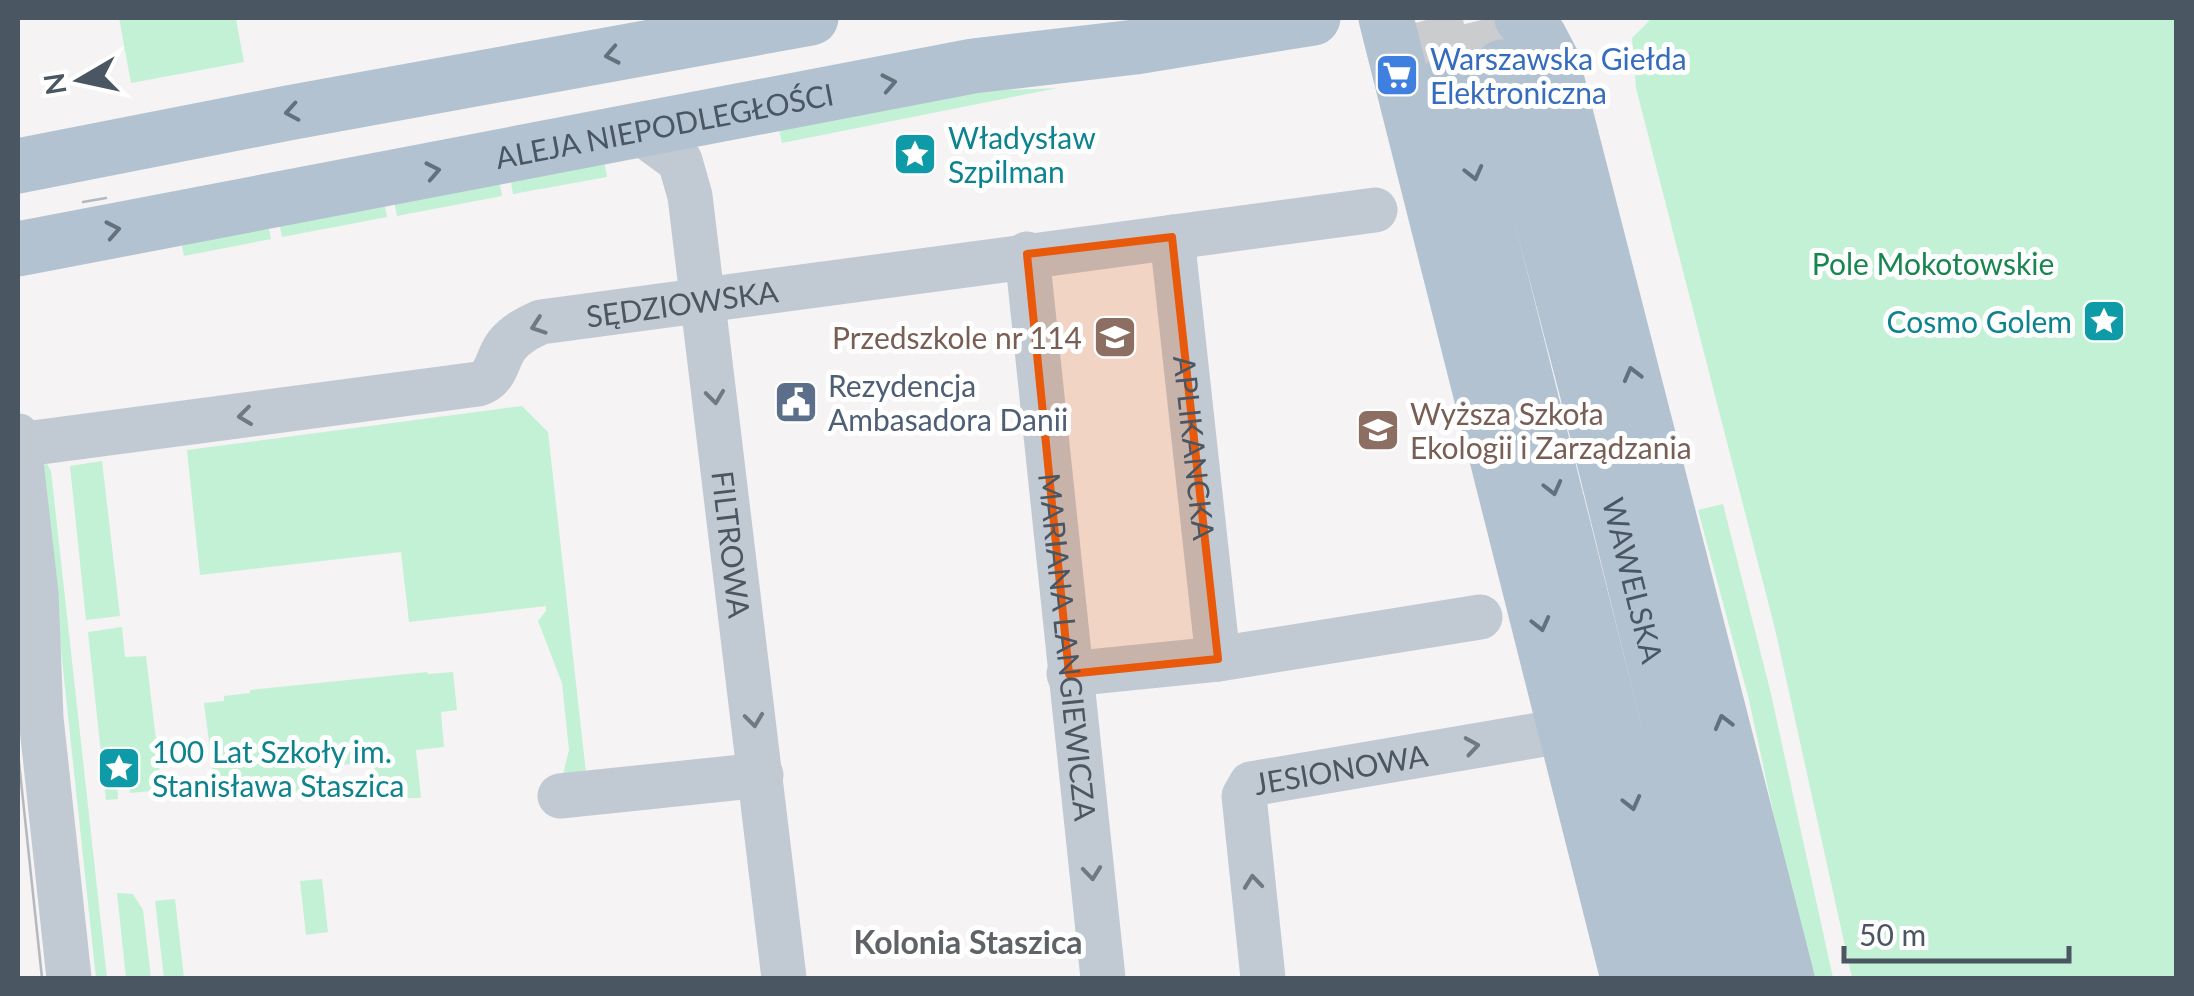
<svg xmlns="http://www.w3.org/2000/svg" width="2194" height="996" font-family="Lato,sans-serif">
<style>
.green{fill:#c3f1d5}
.lines{fill:none;stroke-linecap:round;stroke-linejoin:round}
.major-tunnel{stroke:#caccce;stroke-width:55;stroke-dasharray:55 28;stroke-linecap:butt}
.minor{stroke:#c1cad2;stroke-width:45}
.major{stroke:#b3c2d1;stroke-width:55}
.tram{stroke:#b5b8bd;stroke-width:2.5}
.oneway{stroke:#64717d}
.oneway2{stroke:#6e7983}
.marked{fill:#e8590c;fill-opacity:0.2;stroke:#e8590c;stroke-width:8;stroke-linejoin:round}
.labels{text-anchor:middle;dominant-baseline:central;stroke-width:10;stroke-linejoin:round;paint-order:stroke}
.shop-label{font-size:30px;fill:#366cbe;stroke:#fff;text-anchor:start}
.street-label{font-size:30px;fill:#4a5661;stroke:#fff}
.culture-label{font-size:30px;fill:#0d838f;stroke:#fff;text-anchor:start}
.park-label{font-size:30px;fill:#17864f;stroke:#fff}
.education-label{font-size:30px;fill:#785e54;stroke:#fff;text-anchor:end}
.service-label{font-size:30px;fill:#4e5e75;stroke:#fff;text-anchor:start}
.neighbourhood-label{font-size:32px;font-weight:bold;fill:#5f6368;stroke:#fff}
</style>
<rect width="100%" height="100%" fill="#f5f3f3"/>
<!-- green -->
<g class="green">
<polygon points="119,18 240,18 236,19 244,62 131,83"/>
<polygon points="1494,18 1507,34 1475,43 1472,34 1461,36 1462,46 1422,56 1426,32"/>
<polygon points="1652,18 2176,18 2176,978 1852,978 1776,633 1636,88 1632,38"/>
<polygon points="1058,88 782,143 778,125 983,91"/>
<polygon points="604,160 607,177 513,194 510,177"/>
<polygon points="499,180 502,196 397,216 394,200"/>
<polygon points="384,202 387,217 282,237 279,222"/>
<polygon points="268,224 271,239 184,256 181,240"/>
<polygon points="522,406 548,432 587,782 563,774 569,750 562,683 538,621 546,611 546,606 409,622 401,552 200,575 187,450"/>
<polygon points="102,461 120,616 86,620 70,466"/>
<polygon points="47,464 51,471 107,978 96,978 42,472 42,465"/>
<polygon points="1723,504 1771,694 1833,978 1809,978 1749,700 1698,510"/>
<polygon points="122,627 125,657 146,656 162,790 130,793 129,780 117,781 118,799 106,800 88,632"/>
<path d="M427 672 428 674 453 672 457 710 441 712 444 747 416 750 421 798H394L382 776 376 778 374 762 306 768 308 793 255 799 249 798C241 783 230 779 214 780L204 703 224 701V696L250 693V690Z"/>
<polygon points="322,879 328,932 306,935 300,881"/>
<polygon points="117,893 133,894 143,910 151,978 126,978"/>
<polygon points="175,899 184,978 164,978 155,901"/>
</g>
<g class="lines">
<!-- major-tunnel -->
<g class="major-tunnel">
<polyline points="1434,18 1450,78"/>
<polyline points="1490,18 1502,67"/>
</g>
<!-- minor -->
<g class="minor">
<path id="s1" d="M639 131 680 161 690 196 784 978"/>
<path id="s2" d="M1172 237 1218 659"/>
<path id="s3" d="M1027 254 1103 978"/>
<polyline points="18,436 36,593 41,718 69,978"/>
<path id="s4" d="M18 445 478 384C498 378 496 359 507 345 517 333 528 328 541 322L1375 210"/>
<polyline points="1069,674 1218,659 1480,617"/>
<polyline points="560,796 761,775"/>
<path id="s5" d="M1263 978 1244 796 1251 784 1568 730"/>
</g>
<!-- major -->
<g class="major">
<polyline points="1386,18 1628,978"/>
<polyline points="1522,18 1540,38 1552,61 1787,978"/>
<path id="s6" d="M1502 67 1586 387 1732 978"/>
<polyline points="1450,78 1677,978"/>
<polyline points="18,166 288,113 811,18"/>
<path id="s7" d="M18 249 973 66 1135 47 1313 18"/>
</g>
<!-- tram -->
<g class="tram">
<polyline points="83,202 106,198"/>
<polyline points="18,753 42,978"/>
</g>
</g>
<!-- one-way arrows -->
<defs><path id="oneway-chevron" d="M-2-3.5L2.5 0L-2 3.5" fill="none" stroke-width="1.6" stroke-linecap="round" stroke-linejoin="round" transform="scale(2.5)"/></defs>
<g class="oneway">
<use href="#oneway-chevron" transform="translate(612 55) rotate(169)"/>
<use href="#oneway-chevron" transform="translate(889 83) rotate(-11)"/>
<use href="#oneway-chevron" transform="translate(292 112) rotate(170)"/>
<use href="#oneway-chevron" transform="translate(433 171) rotate(-11)"/>
<use href="#oneway-chevron" transform="translate(1474 173) rotate(76)"/>
<use href="#oneway-chevron" transform="translate(113 230) rotate(-11)"/>
<use href="#oneway-chevron" transform="translate(1632 374) rotate(-105)"/>
<use href="#oneway-chevron" transform="translate(1553 488) rotate(76)"/>
<use href="#oneway-chevron" transform="translate(1541 624) rotate(76)"/>
<use href="#oneway-chevron" transform="translate(1723 722) rotate(-105)"/>
<use href="#oneway-chevron" transform="translate(1632 803) rotate(76)"/>
</g>
<g class="oneway2">
<use href="#oneway-chevron" transform="translate(538 326) rotate(161)"/>
<use href="#oneway-chevron" transform="translate(715 397) rotate(83)"/>
<use href="#oneway-chevron" transform="translate(245 416) rotate(173)"/>
<use href="#oneway-chevron" transform="translate(754 720) rotate(83)"/>
<use href="#oneway-chevron" transform="translate(1472 746) rotate(-9)"/>
<use href="#oneway-chevron" transform="translate(1092 873) rotate(84)"/>
<use href="#oneway-chevron" transform="translate(1253 882) rotate(-96)"/>
</g>
<!-- marked area -->
<path class="marked" d="M1172 237 1218 659 1069 674 1027 254Z"/>
<!-- icons -->
<defs>
<g id="supermarket-square" transform="scale(2.25)"><rect x="-9" y="-9" width="18" height="18" rx="4" fill="#3f7fe0" stroke="#fff"/><path d="M-6-5.5h2.5l.6 2H6L4.5 2H-2.5L-4.4-4H-6ZM-1.5 3.2a1.3 1.3 0 1 0 .1 0ZM3 3.2a1.3 1.3 0 1 0 .1 0Z" fill="#fff"/></g>
<g id="sight-square" transform="scale(2.25)"><rect x="-9" y="-9" width="18" height="18" rx="4" fill="#0f9aa8" stroke="#fff"/><path d="M0-6L1.8-2.2L6-1.7L2.9 1.2L3.7 5.4L0 3.3L-3.7 5.4L-2.9 1.2L-6-1.7L-1.8-2.2Z" fill="#fff"/></g>
<g id="school-square" transform="scale(2.25)"><rect x="-9" y="-9" width="18" height="18" rx="4" fill="#8d6e63" stroke="#fff"/><path d="M0-5L7-2L0 1L-7-2ZM-4 1L0 2.5L4 1V4Q0 6-4 4Z" fill="#fff"/></g>
<g id="civic-square" transform="scale(2.25)"><rect x="-9" y="-9" width="18" height="18" rx="4" fill="#5c6f8a" stroke="#fff"/><path d="M-.6-6.5H3V-4.5H.6V-3L4-1V1h2V6H-6V1h2V-1L-.6-3ZM-1.2 2.5V6h2.4V2.5Z" fill="#fff"/></g>
<g id="university-square" transform="scale(2.25)"><rect x="-9" y="-9" width="18" height="18" rx="4" fill="#8d6e63" stroke="#fff"/><path d="M0-5L7-2L0 1L-7-2ZM-4 1L0 2.5L4 1V4Q0 6-4 4Z" fill="#fff"/></g>
</defs>
<g fill-rule="evenodd">
<use href="#supermarket-square" x="1397" y="75"/>
<use href="#sight-square" x="915" y="154"/>
<use href="#sight-square" x="2104" y="321"/>
<use href="#school-square" x="1115" y="337"/>
<use href="#civic-square" x="796" y="402"/>
<use href="#university-square" x="1378" y="430"/>
<use href="#sight-square" x="119" y="768"/>
</g>
<g class="labels">
<!-- shop labels -->
<g class="shop-label">
<text x="1430" y="58">Warszawska Giełda<tspan x="1430" dy="34">Elektroniczna</tspan></text>
</g>
<!-- street labels -->
<g class="street-label">
<text stroke="none"><textPath href="#s7" startOffset="658">ALEJA NIEPODLEGŁOŚCI</textPath></text>
<text stroke="none"><textPath href="#s4" startOffset="698">SĘDZIOWSKA</textPath></text>
<text stroke="none"><textPath href="#s2" startOffset="212">APLIKANCKA</textPath></text>
<text stroke="none"><textPath href="#s1" startOffset="438">FILTROWA</textPath></text>
<text stroke="none"><textPath href="#s6" startOffset="530">WAWELSKA</textPath></text>
<text stroke="none"><textPath href="#s3" startOffset="395">MARIANA LANGIEWICZA</textPath></text>
<text stroke="none"><textPath href="#s5" startOffset="288">JESIONOWA</textPath></text>
</g>
<!-- culture labels -->
<g class="culture-label">
<text x="948" y="137">Władysław<tspan x="948" dy="34">Szpilman</tspan></text>
<text x="2072" y="321" text-anchor="end">Cosmo Golem</text>
<text x="152" y="751">100 Lat Szkoły im.<tspan x="152" dy="34">Stanisława Staszica</tspan></text>
</g>
<!-- park labels -->
<g class="park-label">
<text x="1933" y="263">Pole Mokotowskie</text>
</g>
<!-- education labels -->
<g class="education-label">
<text x="1082" y="337">Przedszkole nr 114</text>
<text x="1410" y="413" text-anchor="start">Wyższa Szkoła<tspan x="1410" dy="34">Ekologii i Zarządzania</tspan></text>
</g>
<!-- service labels -->
<g class="service-label">
<text x="828" y="385">Rezydencja<tspan x="828" dy="34">Ambasadora Danii</tspan></text>
</g>
<!-- neighbourhood labels -->
<g class="neighbourhood-label">
<text x="968" y="941">Kolonia Staszica</text>
</g>
</g>
<!-- border -->
<rect width="2194" height="996" fill="none" stroke="#4a5661" stroke-width="40"/>
<!-- north arrow -->
<g transform="translate(80 80) rotate(261)" stroke="#ffffff" stroke-width="8" paint-order="stroke">
<path d="M0-8L18 38L0 25L-18 38Z" fill="#4a5661"/>
<text y="-15" font-size="28" font-weight="bold" text-anchor="middle" fill="#4a5661">N</text>
</g>
<!-- scale -->
<path d="M1844 946v15h225v-15" fill="none" stroke="#4a5661" stroke-width="5"/>
<text x="1859" y="946" font-size="30" fill="#4a5661" stroke="#ffffff" stroke-width="8" paint-order="stroke">50 m</text>
</svg>
